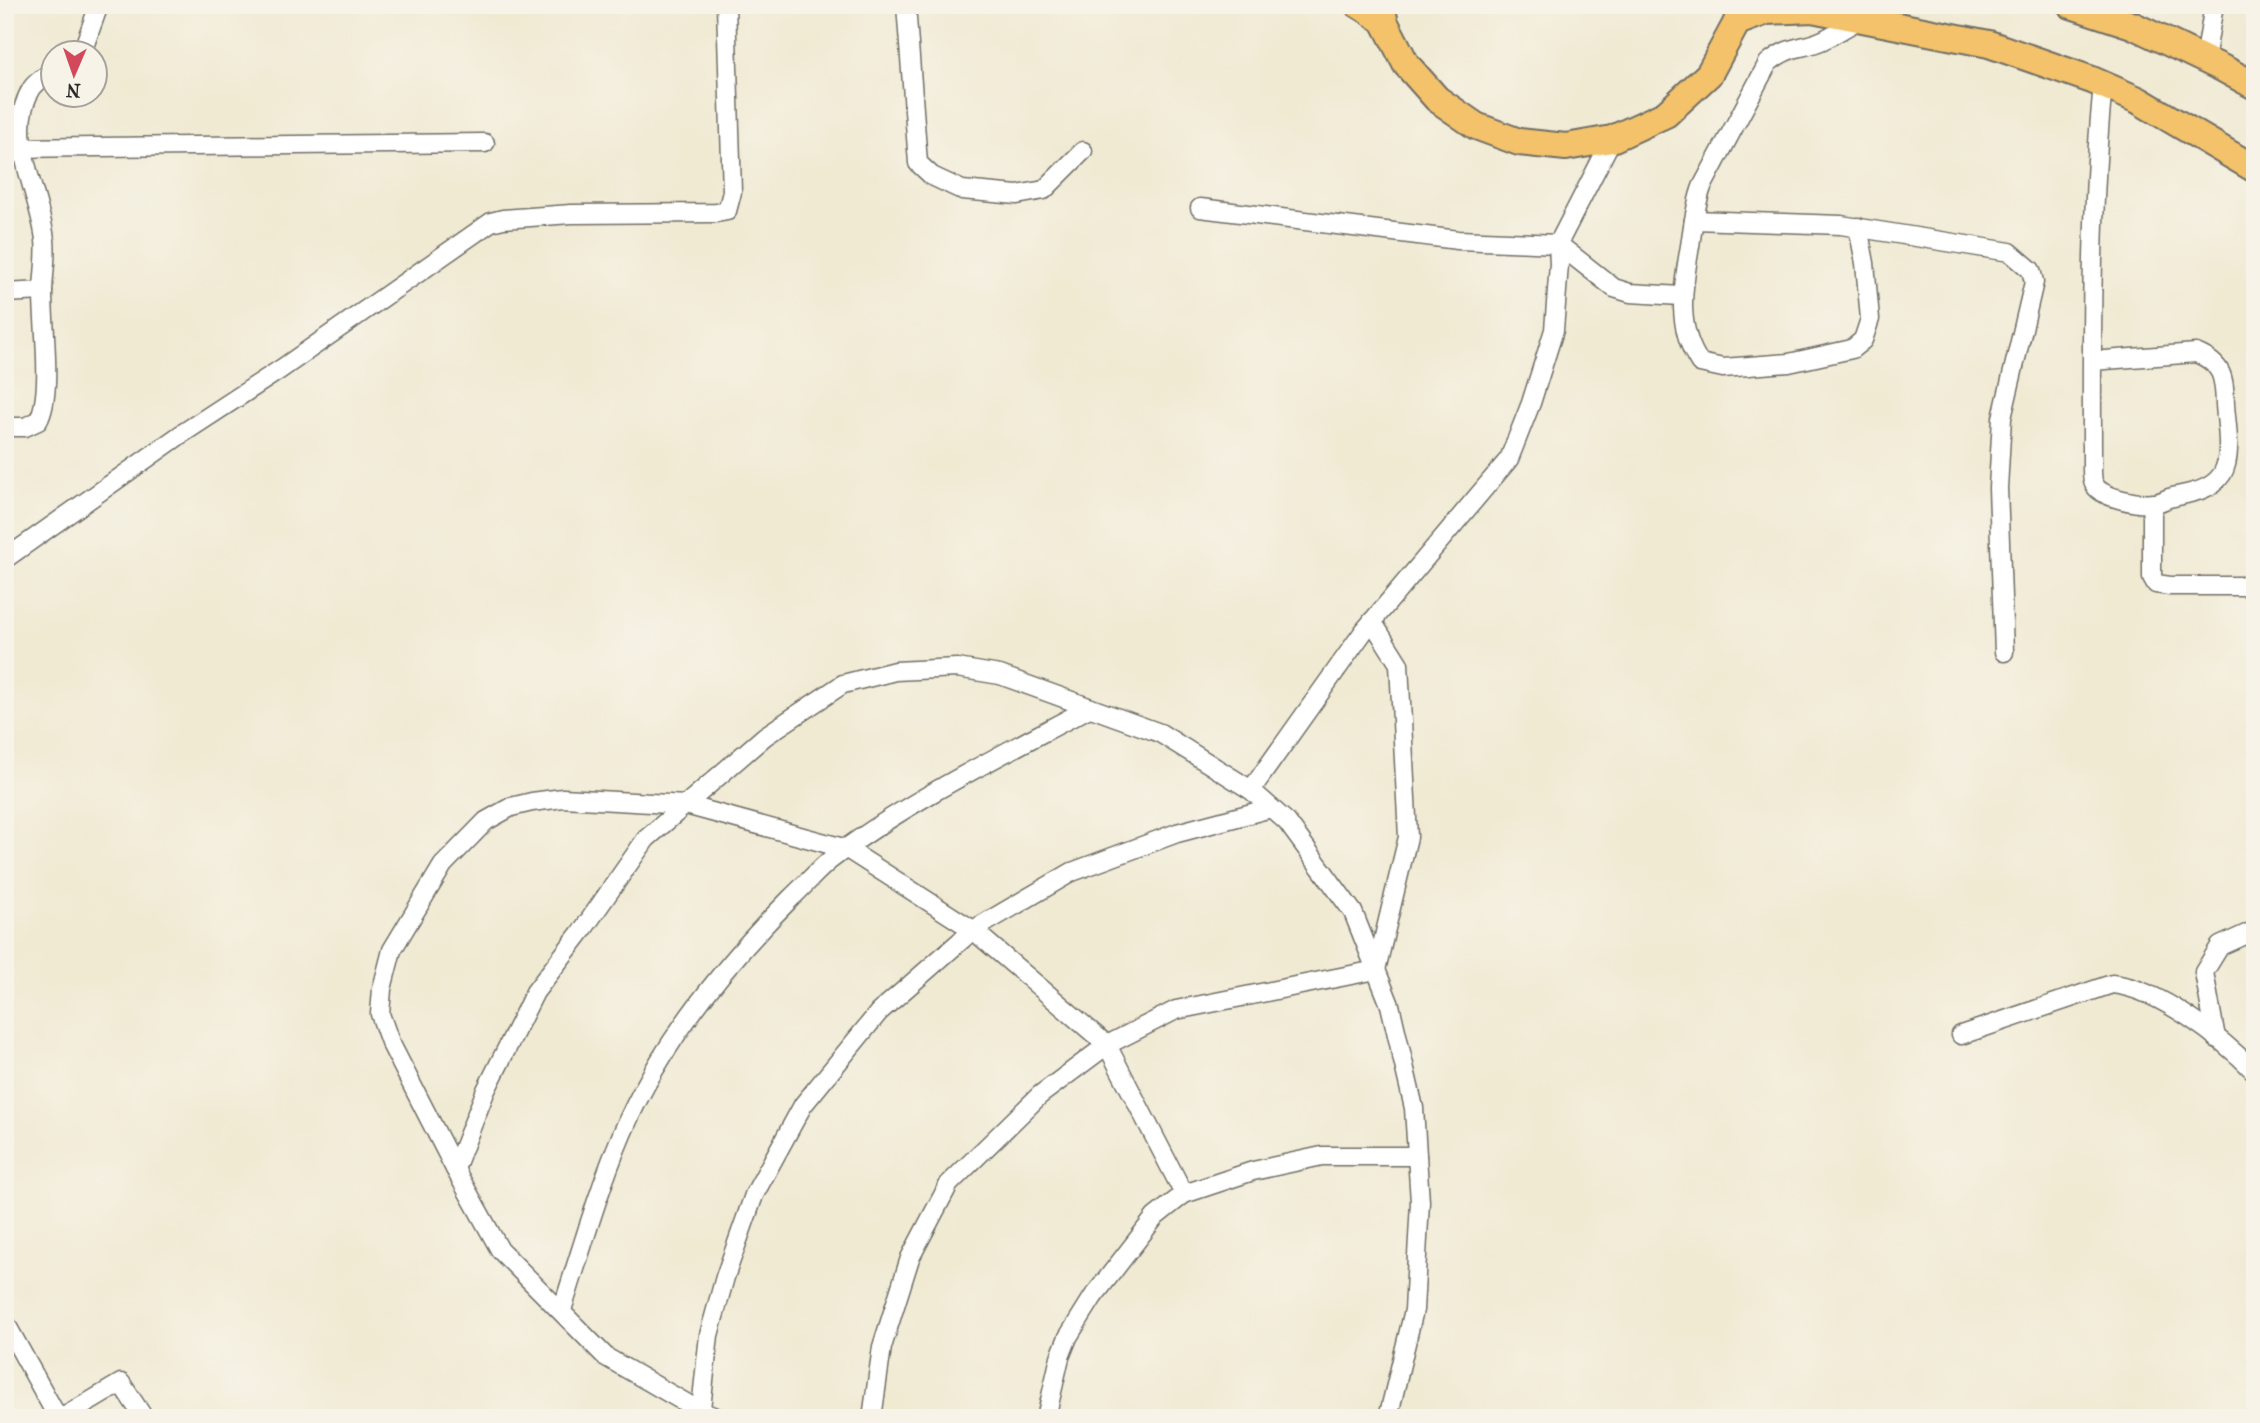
<svg xmlns="http://www.w3.org/2000/svg" width="2260" height="1423" font-family="'IM FELL French Canon',serif">
<style>
.lines{fill:none;stroke-linecap:round;stroke-linejoin:round}
.minor-casing{stroke:#706e66;stroke-width:21}
.major-casing{stroke:#706e66;stroke-width:26}
.highway-casing{stroke:#706e66;stroke-width:30}
.minor{stroke:#fff;stroke-width:18}
.major{stroke:#f3c26a;stroke-width:23}
.highway{stroke:#f3c26a;stroke-width:26}
</style>
<rect width="100%" height="100%" fill="#f7f3e8"/>
<filter id="ink" filterUnits="userSpaceOnUse"><feTurbulence type="fractalNoise" baseFrequency=".0143" numOctaves="2"/><feDisplacementMap in="SourceGraphic" scale="14" xChannelSelector="R" yChannelSelector="G"/><feConvolveMatrix kernelMatrix="1 2 1 2 8 2 1 2 1" color-interpolation-filters="sRGB"/></filter>
<filter id="wash" filterUnits="userSpaceOnUse"><feTurbulence type="fractalNoise" baseFrequency=".00686" numOctaves="4" result="noise"/><feDisplacementMap in="SourceGraphic" scale="28" xChannelSelector="R" yChannelSelector="G"/><feGaussianBlur stdDeviation="1.57" result="paint"/><feColorMatrix in="noise" values="0 0 0 0 0 0 0 0 0 0 0 0 0 0 0 0 0 1.4 0 .05"/><feComposite in="paint" operator="in"/></filter>
<g filter="url(#wash)">
<rect width="100%" height="100%" fill="#f0ead3"/>
</g>
<g filter="url(#ink)">
<g class="lines">
<!-- minor casing -->
<g class="minor-casing">
<g id="minor">
<polyline points="906,5 918,163 932,176 962,190 1017,195 1044,190 1083,151"/>
<polyline points="76,52 85,44 99,5"/>
<polyline points="2205,60 2214,5"/>
<polyline points="5,148 485,143"/>
<polyline points="1200,208 1458,240 1558,244 1614,288 1630,293 1681,296"/>
<polyline points="1694,220 1841,225 2010,252 2031,270 2034,282 2002,418 1998,488 2004,652"/>
<path d="M1858 227 1865 263 1870 319 1863 340 1852 349 1789 363 1723 368 1700 363C1675 326 1683 287 1690 246 1693 226 1695 206 1702 187L1768 63C1791 44 1801 50 1823 40 1837 33 1849 25 1862 18"/>
<polyline points="5,293 43,291"/>
<path d="M2092 361 2196 353C2223 364 2224 377 2225 404 2226 424 2233 456 2222 474 2210 492 2188 493 2169 498 2164 500 2159 503 2154 503 2140 505 2100 498 2094 484 2092 480 2092 473 2092 468 2092 341 2090 212 2103 85"/>
<path d="M5 427H25L38 421C53 396 43 326 43 294 43 276 47 257 45 240 40 192 3 134 32 88 37 81 46 76 52 71"/>
<polyline points="2152,504 2152,577 2156,584 2170,586 2255,586"/>
<polyline points="5,559 180,435 281,369 491,222 503,219 571,214 716,213 727,211 732,192 726,5"/>
<polyline points="1251,790 1364,631 1509,459 1531,403 1554,330 1559,264 1558,244 1612,139"/>
<path d="M1961 1035 2112 984C2158 988 2223 1039 2255 1072"/>
<polyline points="2216,1038 2204,972 2220,946 2255,930"/>
<polyline points="455,1169 486,1090 535,992 584,928 646,839 765,736 843,684 895,671 957,668 1000,675 1160,733 1251,790 1287,822 1353,912 1390,1005 1414,1108 1420,1202 1414,1310 1388,1418"/>
<path d="M562 1310C581 1251 598 1191 622 1134 659 1046 724 965 791 898 804 886 816 872 829 861 905 802 1004 754 1089 708"/>
<polyline points="5,1322 58,1418"/>
<polyline points="62,1418 121,1383 144,1418"/>
<polyline points="700,1418 709,1335 725,1277 754,1195 803,1105 879,1012 973,930 1072,872 1177,833 1271,808"/>
<polyline points="718,1418 700,1411 606,1357 500,1250 455,1169 390,1042 380,1014 382,989 392,950 443,865 486,821 511,807 532,802 563,798 686,805 847,849 973,930 1107,1045 1184,1194"/>
<polyline points="872,1418 882,1347 910,1258 949,1184 1040,1095 1107,1045 1176,1010 1376,970 1408,837 1399,664 1372,621"/>
<polyline points="1046,1418 1060,1357 1068,1337 1093,1297 1155,1217 1184,1194 1253,1171 1322,1156 1417,1156"/>
</g>
</g>
<!-- major casing -->
<g class="major-casing">
<polyline id="major" points="1356,5 1385,23"/>
</g>
<!-- highway casing -->
<g class="highway-casing">
<g id="highway">
<polyline points="1381,5 1385,23 1406,64 1437,99 1476,126 1519,142 1566,147 1612,139 1666,114 1709,74 1737,22 1740,7"/>
<polyline points="2071,5 2132,25 2224,69 2255,86"/>
<polyline points="1737,22 1767,11 1812,9 1989,44 2092,80 2138,100 2255,169"/>
</g>
</g>
<!-- minor -->
<use href="#minor" class="minor"/>
<!-- major -->
<use href="#major" class="major"/>
<!-- highway -->
<use href="#highway" class="highway"/>
</g>
</g>
<!-- margin -->
<rect width="2260" height="1423" fill="none" stroke="#f7f3e8" stroke-width="28"/>
<!-- north arrow -->
<g transform="translate(74 74) rotate(182)"><circle r="33" fill="#f7f3e8" stroke="#a5a39c" stroke-width="2"/>
<path d="M0-5L12 26L0 18L-12 26Z" fill="#d1495b"/>
<text y="-10" font-size="19" font-weight="bold" text-anchor="middle" fill="#2b2b2b">N</text>
</g>
</svg>
